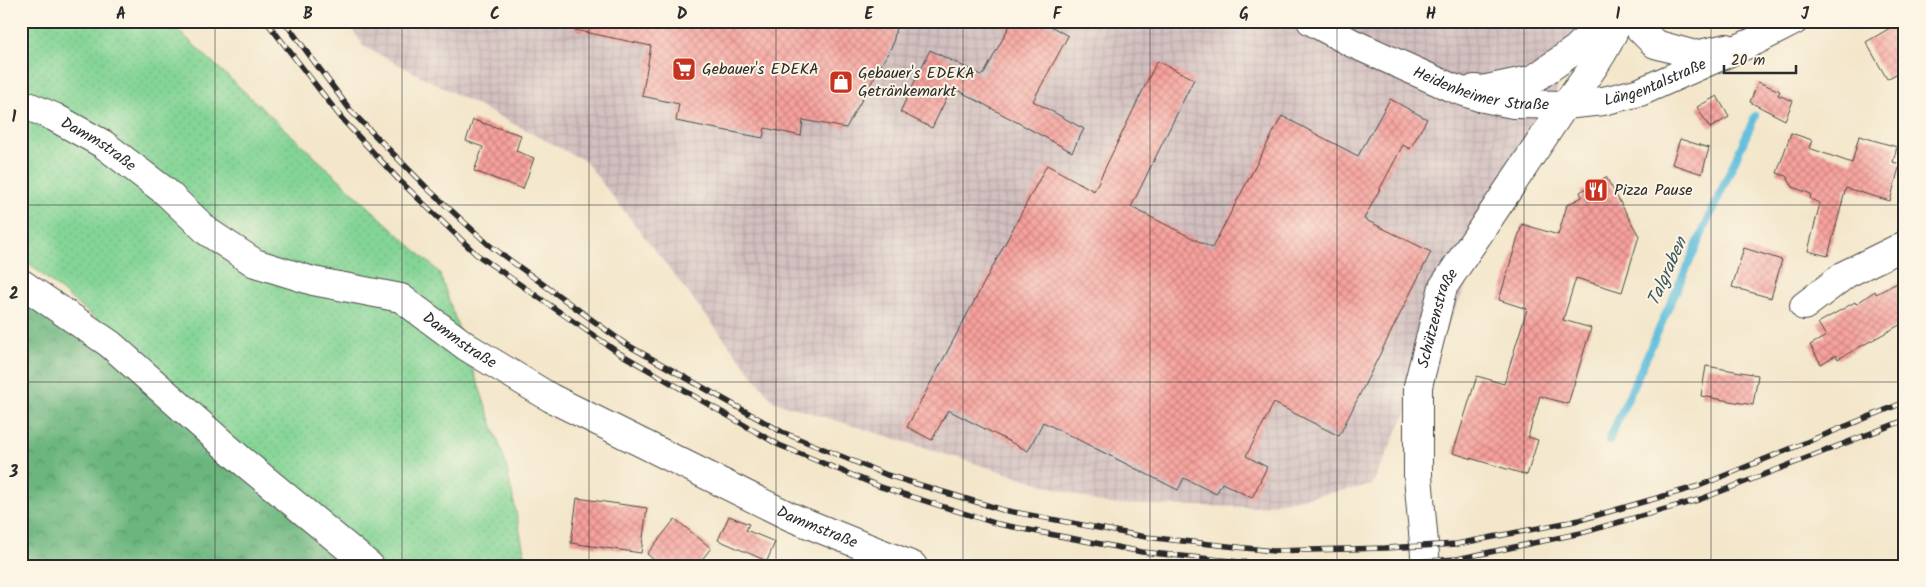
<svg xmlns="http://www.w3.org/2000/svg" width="1926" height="587" font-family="Kalam,sans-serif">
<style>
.industrial{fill:url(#industrial-grid)}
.forest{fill:url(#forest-crowns);stroke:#4a7054}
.garden{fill:url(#garden-dots);stroke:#578060}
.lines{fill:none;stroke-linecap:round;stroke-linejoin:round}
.stream{stroke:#5dbddc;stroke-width:8}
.building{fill:url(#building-cross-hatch)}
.minor-casing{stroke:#494743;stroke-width:30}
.tertiary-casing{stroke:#494743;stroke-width:30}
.secondary-casing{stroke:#494743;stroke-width:30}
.minor{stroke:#fff;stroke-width:28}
.tertiary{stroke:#fff;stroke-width:28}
.secondary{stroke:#fff;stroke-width:28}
.rail-casing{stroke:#2b2b2b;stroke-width:5.5}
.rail{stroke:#fcf5e5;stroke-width:4;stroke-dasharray:11;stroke-linecap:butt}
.grid{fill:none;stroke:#2b2b2b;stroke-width:1;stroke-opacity:0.55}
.labels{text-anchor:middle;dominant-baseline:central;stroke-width:4;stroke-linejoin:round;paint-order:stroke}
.poi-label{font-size:16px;fill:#2b2b2b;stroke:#fcf5e5;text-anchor:start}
.street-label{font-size:16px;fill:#2b2b2b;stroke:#fcf5e5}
.water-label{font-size:18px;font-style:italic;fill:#3a5760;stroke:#fcf5e5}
.neatline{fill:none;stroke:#2b2b2b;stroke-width:2}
.grid-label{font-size:16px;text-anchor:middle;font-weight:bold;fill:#2b2b2b}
</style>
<defs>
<pattern id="industrial-grid" width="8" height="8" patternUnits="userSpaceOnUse" patternTransform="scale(1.25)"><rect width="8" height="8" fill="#d2bfbf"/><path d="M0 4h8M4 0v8" fill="none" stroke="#b4a4a4"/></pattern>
<pattern id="forest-crowns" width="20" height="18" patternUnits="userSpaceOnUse" patternTransform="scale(1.25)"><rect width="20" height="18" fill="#6ab67e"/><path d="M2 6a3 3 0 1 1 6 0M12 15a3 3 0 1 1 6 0" fill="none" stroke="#579467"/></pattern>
<pattern id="garden-dots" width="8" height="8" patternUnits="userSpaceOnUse" patternTransform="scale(1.25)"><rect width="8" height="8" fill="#83d495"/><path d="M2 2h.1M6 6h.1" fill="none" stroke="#71b681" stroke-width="1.8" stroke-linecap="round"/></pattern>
<pattern id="building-cross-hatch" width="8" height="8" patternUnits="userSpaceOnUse" patternTransform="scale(1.25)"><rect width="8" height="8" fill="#f8a19d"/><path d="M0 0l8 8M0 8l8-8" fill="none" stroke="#c98380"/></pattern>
</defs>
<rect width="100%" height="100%" fill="#fcf5e5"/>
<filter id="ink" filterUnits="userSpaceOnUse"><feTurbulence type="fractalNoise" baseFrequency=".02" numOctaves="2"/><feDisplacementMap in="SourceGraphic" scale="10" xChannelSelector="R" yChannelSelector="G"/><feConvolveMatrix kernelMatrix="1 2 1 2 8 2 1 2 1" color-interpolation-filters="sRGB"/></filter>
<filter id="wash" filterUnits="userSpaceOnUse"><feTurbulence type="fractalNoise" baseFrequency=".0096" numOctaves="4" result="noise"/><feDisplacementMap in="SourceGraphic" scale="20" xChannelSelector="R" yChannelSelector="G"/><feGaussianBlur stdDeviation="1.12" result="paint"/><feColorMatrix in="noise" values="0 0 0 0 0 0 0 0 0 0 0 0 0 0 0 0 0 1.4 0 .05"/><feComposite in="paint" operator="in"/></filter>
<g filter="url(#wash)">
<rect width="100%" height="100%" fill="#f3e6ca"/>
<!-- industrial -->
<polygon class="industrial" points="348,21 1586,21 1543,122 1372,485 1255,507 1106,504 773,401 585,161 363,46"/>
<!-- forest -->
<polygon class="forest" points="21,267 109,343 358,566 21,566"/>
<!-- garden -->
<polygon class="garden" points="21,21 168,21 439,272 506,464 527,566 372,566 98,321 21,257"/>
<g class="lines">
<!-- stream -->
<polyline class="stream" points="1609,440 1755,116"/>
</g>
<g id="blocks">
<!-- building -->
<g class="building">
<polygon points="576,21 897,21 893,44 846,128 803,120 801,136 765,128 763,138 676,121 679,104 642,96 651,46 575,30"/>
<polygon points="1012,21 1042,21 1068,36 1033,101 1084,129 1072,152 952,87 932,128 900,112 930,50 981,75 984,74"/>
<polygon points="1902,21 1905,21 1905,69 1887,79 1866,42"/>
<polygon points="1157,61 1194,79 1131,207 1212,248 1282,116 1358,156 1390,99 1427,119 1410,149 1403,145 1364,219 1431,252 1339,436 1274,403 1246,456 1267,467 1252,498 1222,483 1216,494 1184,478 1178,490 1043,422 1028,451 948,410 932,440 907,427 1047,165 1094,191"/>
<polygon points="1758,82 1780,91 1778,95 1793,101 1785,120 1750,102"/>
<polygon points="1717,96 1729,117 1710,128 1697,107"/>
<polygon points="473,120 521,135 516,151 534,158 523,189 474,171 483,147 466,141"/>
<polygon points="1791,133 1812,140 1809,148 1852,163 1859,136 1897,147 1893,162 1900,164 1890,201 1846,188 1828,256 1808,251 1820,203 1810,199 1811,194 1793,187 1786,176 1777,173"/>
<polygon points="1680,139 1709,148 1702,174 1672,164"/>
<polygon points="1606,177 1639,236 1622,292 1576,278 1563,320 1591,328 1568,404 1540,396 1528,437 1538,440 1527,475 1453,453 1477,376 1504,384 1527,309 1499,300 1522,224 1558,235 1567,205 1582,197 1580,192"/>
<polygon points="1744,248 1782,260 1771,298 1732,287"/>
<polygon points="1905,279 1905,322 1838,359 1836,355 1821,364 1810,345 1826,336 1818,323 1855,302 1856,304 1875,291 1876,294"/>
<polygon points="1706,366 1758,375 1753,405 1701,396"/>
<polygon points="577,498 647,508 641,553 571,543"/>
<polygon points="729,516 749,524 746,530 775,542 767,561 718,540"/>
<polygon points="675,519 711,548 697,566 661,566 647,554"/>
</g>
</g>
</g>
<g filter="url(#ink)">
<use href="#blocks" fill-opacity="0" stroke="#494743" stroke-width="1"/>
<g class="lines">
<!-- minor casing -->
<g class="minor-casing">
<g id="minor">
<path id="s1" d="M21 103 54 117 103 144 166 192 208 232 255 263 313 281 401 298 467 347 551 398 791 517 913 566"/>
<polyline points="21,283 110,344 240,459 370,566"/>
<polyline points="1804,306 1846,274 1905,245"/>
<path id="s2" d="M1426 566 1418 476V386L1443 287 1565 105"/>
</g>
</g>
<!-- tertiary casing -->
<g class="tertiary-casing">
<g id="tertiary">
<polyline points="1637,21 1640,29 1655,44 1695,55 1727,48"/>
<path d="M1565 105C1586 78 1606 53 1618 21"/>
</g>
</g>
<!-- secondary casing -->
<g class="secondary-casing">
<g id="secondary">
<path id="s3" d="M1311 21 1352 43 1450 87 1479 97 1513 104 1565 105 1603 101 1640 92 1755 41 1794 21"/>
<polyline points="1474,89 1482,90 1534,79 1576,49 1595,30 1601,21"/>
</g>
</g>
<!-- minor -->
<use href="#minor" class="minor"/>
<!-- tertiary -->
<use href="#tertiary" class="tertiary"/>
<!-- secondary -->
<use href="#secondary" class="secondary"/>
<!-- rail casing -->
<g class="rail-casing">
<g id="rail">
<polyline points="266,21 343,120 398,179 476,254 619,353 779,445 881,487 998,524 1142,552 1270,565 1387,564 1457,559 1581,533 1701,499 1905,420"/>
<polyline points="284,21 351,111 428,189 489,245 624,343 782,432 887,475 1003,510 1146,537 1273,551 1385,548 1457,544 1580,520 1699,486 1905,402"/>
</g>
</g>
<!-- rail -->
<use href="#rail" class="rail"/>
</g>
</g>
<!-- grid -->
<path class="grid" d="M215 21V566M402 21V566M589 21V566M776 21V566M963 21V566M1150 21V566M1337 21V566M1524 21V566M1711 21V566M21 205H1905M21 382H1905"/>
<!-- icons -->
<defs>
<g id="supermarket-square" transform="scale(1.25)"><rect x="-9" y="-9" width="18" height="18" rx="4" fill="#c8321e" stroke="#fcf5e5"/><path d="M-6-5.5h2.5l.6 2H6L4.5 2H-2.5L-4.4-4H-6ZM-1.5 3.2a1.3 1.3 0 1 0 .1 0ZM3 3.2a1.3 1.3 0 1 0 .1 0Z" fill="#fff"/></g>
<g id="shop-square" transform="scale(1.25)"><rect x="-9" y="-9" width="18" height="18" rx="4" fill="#c8321e" stroke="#fcf5e5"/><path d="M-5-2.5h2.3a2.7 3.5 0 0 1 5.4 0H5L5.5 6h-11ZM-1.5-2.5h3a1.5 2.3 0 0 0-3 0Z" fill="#fff"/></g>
<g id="restaurant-square" transform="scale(1.25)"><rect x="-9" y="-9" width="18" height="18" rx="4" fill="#c8321e" stroke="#fcf5e5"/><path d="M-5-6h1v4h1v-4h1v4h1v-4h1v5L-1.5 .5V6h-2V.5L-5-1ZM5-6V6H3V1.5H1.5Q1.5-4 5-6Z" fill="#fff"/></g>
</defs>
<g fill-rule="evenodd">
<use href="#supermarket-square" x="684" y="69"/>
<use href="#shop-square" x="841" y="82"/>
<use href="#restaurant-square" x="1596" y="190"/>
</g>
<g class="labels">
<!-- poi labels -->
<g class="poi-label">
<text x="702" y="69">Gebauer's EDEKA</text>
<text x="858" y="73">Gebauer's EDEKA<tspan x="858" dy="18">Getränkemarkt</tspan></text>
<text x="1614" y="190">Pizza Pause</text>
</g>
<!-- street labels -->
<g class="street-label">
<text stroke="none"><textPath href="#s3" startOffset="365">Längentalstraße</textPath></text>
<text stroke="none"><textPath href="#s3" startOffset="185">Heidenheimer Straße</textPath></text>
<text stroke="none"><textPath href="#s1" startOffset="88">Dammstraße</textPath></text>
<text stroke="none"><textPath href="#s2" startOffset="251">Schützenstraße</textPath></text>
<text stroke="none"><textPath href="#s1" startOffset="508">Dammstraße</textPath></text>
<text stroke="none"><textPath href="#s1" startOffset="912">Dammstraße</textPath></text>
</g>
<!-- water labels -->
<g class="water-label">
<text transform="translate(1668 272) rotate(-66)">Talgraben</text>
</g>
</g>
<!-- margin -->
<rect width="1926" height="587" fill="none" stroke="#fcf5e5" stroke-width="55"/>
<!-- scale -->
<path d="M1724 65v8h72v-8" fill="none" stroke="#2b2b2b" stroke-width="2.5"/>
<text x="1731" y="65" font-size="15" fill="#2b2b2b" stroke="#fcf5e5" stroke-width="4" paint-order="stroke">20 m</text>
<rect x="28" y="28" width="1870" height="532" class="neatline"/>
<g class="grid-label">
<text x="121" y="19">A</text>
<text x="308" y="19">B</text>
<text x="495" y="19">C</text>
<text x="682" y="19">D</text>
<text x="869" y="19">E</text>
<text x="1057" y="19">F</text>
<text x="1244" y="19">G</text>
<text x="1431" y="19">H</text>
<text x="1618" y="19">I</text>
<text x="1805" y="19">J</text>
<text x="14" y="122">1</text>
<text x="14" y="299">2</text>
<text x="14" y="477">3</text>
</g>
</svg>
